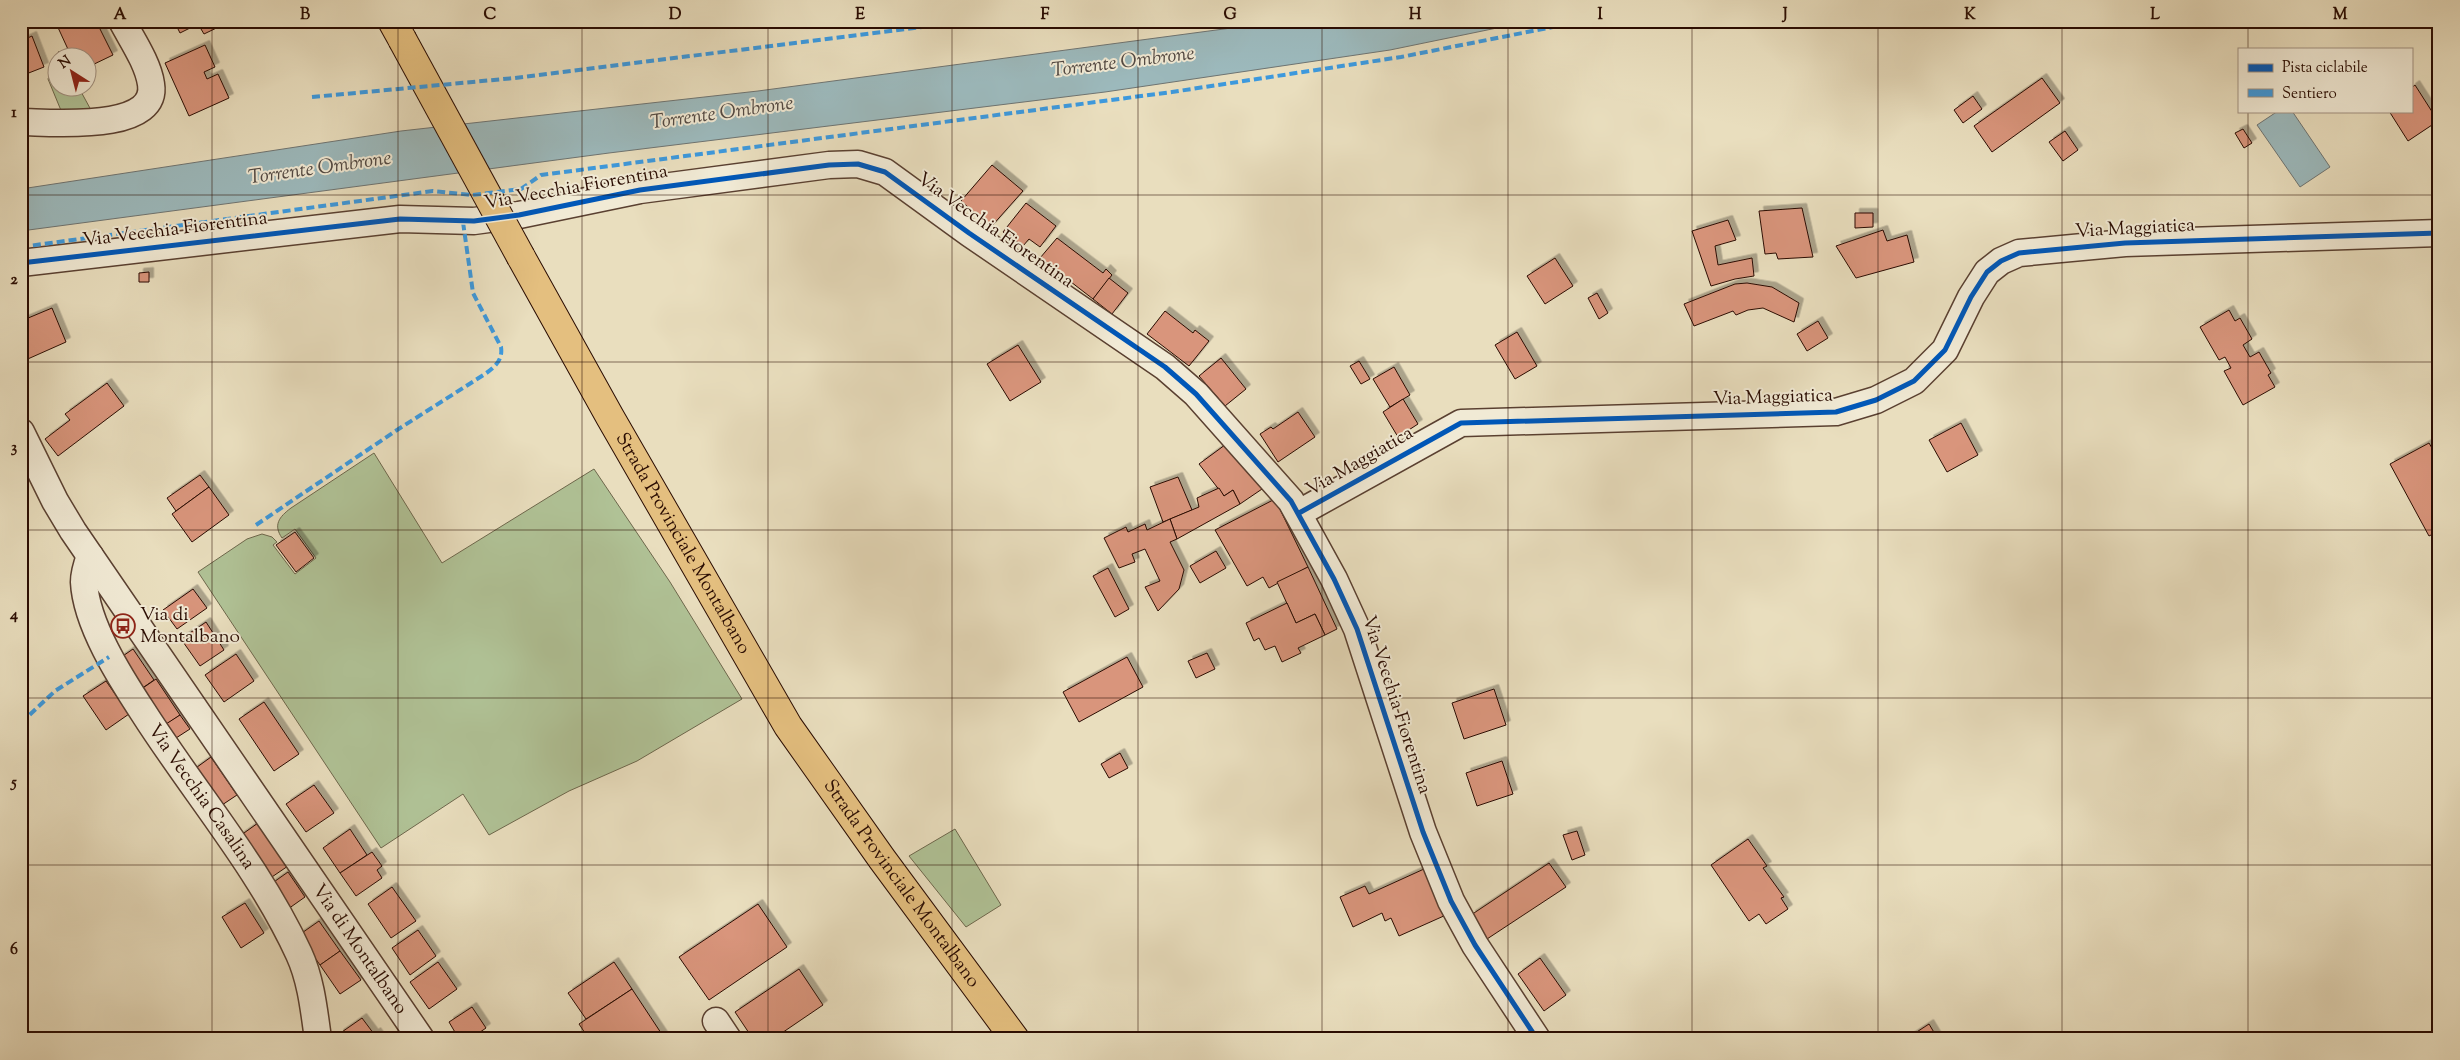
<svg xmlns="http://www.w3.org/2000/svg" width="2460" height="1060" font-family="'Sorts Mill Goudy',serif">
<style>
.green{fill:#b0c296;stroke:#6d674c}
.water{fill:#9cb9bc;stroke:#6e7472}
.building{fill:#d9957b;stroke:#2a0c02;filter:url(#shadow)}
.lines{fill:none;stroke-linecap:round;stroke-linejoin:round}
.minor-casing{stroke:#5a4031;stroke-width:29}
.major-casing{stroke:#2a0c02;stroke-width:30}
.minor{stroke:#f1ead5;stroke-width:26}
.major{stroke:#e4bf7f;stroke-width:28}
.major-bridge-casing{stroke:#2a0c02;stroke-width:30;stroke-linecap:butt}
.major-bridge{stroke:#e4bf7f;stroke-width:28}
.quiet{stroke:#3d99dd;stroke-width:4;stroke-dasharray:8 4;stroke-linecap:butt}
.cycleway-casing{stroke:#f1ead5;stroke-width:8}
.cycleway{stroke:#0057b8;stroke-width:5}
.grid{fill:none;stroke:#2a0c02;stroke-width:1;stroke-opacity:0.55}
.labels{text-anchor:middle;dominant-baseline:central;stroke-width:4;stroke-linejoin:round;paint-order:stroke}
.street-label{font-size:19px;fill:#2a0c02;stroke:#f1ead5}
.poi-label{font-size:19px;fill:#2a0c02;stroke:#f1ead5;text-anchor:start}
.water-label{font-size:20px;font-style:italic;fill:#524943;stroke:#f1ead5}
.neatline{fill:none;stroke:#2a0c02;stroke-width:2}
.grid-label{font-size:16px;text-anchor:middle;font-weight:bold;fill:#2a0c02}
</style>
<defs>
<filter id="shadow"><feDropShadow dx="4.5" dy="-4.5" stdDeviation="0" flood-color="#0004"/></filter>
</defs>
<rect width="100%" height="100%" fill="#e9debe"/>
<filter id="stains"><feTurbulence type="fractalNoise" baseFrequency=".004" numOctaves="4"/><feColorMatrix values="0 0 0 0 .2 0 0 0 0 .09 0 0 0 0 .02 0 0 0 .5 -.17"/></filter>
<radialGradient id="worn" r=".72"><stop offset=".6" stop-color="#630" stop-opacity="0"/><stop offset="1" stop-color="#630" stop-opacity=".3"/></radialGradient>
<!-- green -->
<g class="green">
<polygon points="59,51 63,57 58,58 58,88 79,88 91,110 61,110 60,108 48,79"/>
<path d="M374 453 442 563 594 469 670 582 742 699 637 761 569 791 489 835 463 794 381 848 198 572 247 539 262 534 272 537 277 542 273 545 295 574 316 558 295 529 282 538C273 525 279 517 291 508Z"/>
<polygon points="955,829 1001,905 966,927 909,856"/>
</g>
<!-- water -->
<g class="water">
<polygon points="1284,21 1531,21 1390,50 1105,92 609,153 21,231 21,189 401,131 758,91"/>
<polygon points="2278,111 2292,111 2330,167 2300,187 2257,125"/>
</g>
<!-- building -->
<g class="building">
<polygon points="55,21 96,21 113,55 88,67 88,58 72,58"/>
<polygon points="174,21 231,21 204,34 198,24 180,33"/>
<polygon points="32,36 44,67 21,76 21,41"/>
<polygon points="205,45 215,67 204,72 207,79 218,74 229,98 189,116 165,63"/>
<polygon points="2042,78 2060,103 1992,152 1974,126"/>
<polygon points="2415,85 2438,121 2408,141 2389,111 2411,111 2411,88"/>
<polygon points="1973,96 1982,109 1963,123 1954,110"/>
<polygon points="2243,129 2252,143 2244,148 2235,133"/>
<polygon points="2065,131 2078,150 2063,161 2049,142"/>
<polygon points="992,165 1023,191 991,227 961,201"/>
<polygon points="1026,203 1056,226 1040,247 1029,239 1023,246 1003,232"/>
<polygon points="1802,208 1813,257 1778,259 1776,253 1765,254 1759,211"/>
<polygon points="1855,213 1873,213 1873,227 1855,228"/>
<polygon points="1728,220 1736,240 1715,246 1718,265 1752,258 1754,276 1735,279 1711,286 1692,231"/>
<polygon points="1883,230 1887,241 1907,235 1914,262 1856,278 1836,246"/>
<polygon points="1057,238 1103,273 1106,269 1112,275 1093,299 1040,258"/>
<polygon points="1555,258 1573,286 1545,304 1527,276"/>
<polygon points="149,272 149,282 139,282 139,273"/>
<polygon points="1109,278 1128,293 1112,314 1093,299"/>
<polygon points="1747,283 1772,287 1799,303 1794,322 1763,308 1748,310 1736,315 1733,311 1694,326 1684,304 1735,284"/>
<polygon points="1597,293 1608,313 1599,319 1588,298"/>
<polygon points="52,308 66,342 21,362 21,321"/>
<polygon points="2229,310 2235,321 2240,318 2252,339 2243,345 2250,357 2259,352 2271,373 2268,375 2275,387 2243,405 2224,371 2231,368 2225,357 2219,360 2200,327"/>
<polygon points="1165,311 1193,333 1195,330 1209,341 1189,366 1147,334"/>
<polygon points="1818,321 1828,338 1807,351 1797,334"/>
<polygon points="1517,332 1537,366 1515,379 1495,345"/>
<polygon points="1018,345 1041,382 1010,401 987,364"/>
<polygon points="1221,358 1246,389 1225,406 1199,376"/>
<polygon points="1359,361 1370,379 1361,384 1350,366"/>
<polygon points="1394,367 1410,395 1390,407 1373,379"/>
<polygon points="107,383 124,406 58,456 45,439 70,420 65,414"/>
<polygon points="1403,399 1418,424 1398,437 1383,412"/>
<polygon points="1298,412 1315,437 1278,462 1260,434 1271,427 1273,429"/>
<polygon points="1961,423 1978,455 1947,472 1929,440"/>
<polygon points="1229,442 1265,487 1240,504 1233,490 1224,496 1199,464"/>
<polygon points="2429,443 2439,460 2439,531 2429,536 2390,464"/>
<polygon points="200,475 209,487 176,511 167,498"/>
<polygon points="1178,477 1192,510 1163,522 1150,487"/>
<polygon points="209,487 229,515 192,542 172,514"/>
<polygon points="1219,488 1224,496 1233,490 1240,504 1177,539 1170,519 1199,507 1197,498"/>
<polygon points="1275,499 1308,567 1269,588 1263,577 1247,586 1215,530"/>
<polygon points="1170,519 1177,539 1170,542 1184,570 1179,589 1158,611 1145,587 1160,581 1145,549 1132,554 1135,562 1119,568 1104,538 1126,527 1128,532 1145,524 1147,530"/>
<polygon points="295,532 314,558 296,572 276,545"/>
<polygon points="1216,551 1226,568 1200,583 1190,566"/>
<polygon points="1308,567 1337,629 1325,635 1315,614 1296,623 1277,582"/>
<polygon points="1108,568 1129,609 1115,617 1093,576"/>
<polygon points="193,589 207,608 177,629 163,610"/>
<polygon points="1287,603 1296,623 1315,614 1325,635 1298,648 1301,653 1282,662 1275,646 1265,650 1259,638 1254,641 1246,623"/>
<polygon points="206,622 224,650 200,666 181,639"/>
<polygon points="133,649 154,680 141,689 120,658"/>
<polygon points="1207,653 1215,669 1196,678 1188,661"/>
<polygon points="236,654 254,681 224,702 205,675"/>
<polygon points="1127,657 1143,687 1079,722 1063,692"/>
<polygon points="156,679 180,715 164,726 140,690"/>
<polygon points="106,681 129,714 106,730 83,696"/>
<polygon points="1494,689 1506,725 1464,739 1452,703"/>
<polygon points="264,702 299,754 274,771 239,719"/>
<polygon points="180,715 190,729 176,738 166,724"/>
<polygon points="1120,753 1128,768 1109,778 1101,764"/>
<polygon points="211,757 237,795 219,807 193,770"/>
<polygon points="1502,761 1513,794 1477,806 1466,773"/>
<polygon points="314,785 334,813 306,832 286,804"/>
<polygon points="258,823 288,866 266,881 237,838"/>
<polygon points="350,829 367,855 340,873 323,848"/>
<polygon points="1577,831 1585,855 1572,860 1563,835"/>
<polygon points="1748,839 1767,866 1763,868 1784,897 1781,898 1788,909 1766,924 1759,914 1749,921 1711,865"/>
<polygon points="372,852 382,866 377,870 382,878 356,896 340,873"/>
<polygon points="1549,863 1566,887 1487,939 1471,915"/>
<polygon points="1424,869 1446,915 1399,936 1391,918 1385,921 1382,913 1353,927 1340,897 1365,886 1369,894"/>
<polygon points="288,872 305,897 288,909 271,884"/>
<polygon points="392,887 416,921 391,938 368,904"/>
<polygon points="245,903 264,933 241,948 222,917"/>
<polygon points="758,904 787,947 709,1000 679,957"/>
<polygon points="319,921 340,951 320,965 299,935"/>
<polygon points="418,930 436,956 410,975 392,948"/>
<polygon points="340,951 361,980 340,994 320,965"/>
<polygon points="1540,958 1566,995 1544,1011 1518,974"/>
<polygon points="438,962 457,989 429,1009 410,982"/>
<polygon points="614,962 632,989 586,1019 568,993"/>
<polygon points="799,969 823,1005 773,1039 753,1039 735,1012"/>
<polygon points="632,989 665,1039 589,1039 579,1024"/>
<polygon points="472,1007 486,1028 470,1039 459,1039 449,1022"/>
<polygon points="362,1018 374,1034 376,1032 381,1039 342,1039 339,1034"/>
<polygon points="1929,1024 1938,1039 1906,1039"/>
</g>
<g class="lines">
<!-- minor casing -->
<g class="minor-casing">
<g id="minor">
<path d="M21 122C50 122 159 133 151 84 148 63 132 40 122 21"/>
<polyline points="21,263 400,219 474,221 519,215 640,190 829,165 858,164 885,172 969,233 1165,367 1196,394 1291,501 1334,579 1357,629 1423,832 1451,901 1475,945 1537,1039"/>
<path id="s1" d="M21 432 55 501 73 531 421 1039"/>
<polyline points="1299,513 1461,423 1836,412 1876,400 1914,381 1945,350 1971,297 1987,272 2001,261 2019,253 2125,243 2439,233"/>
<path id="s2" d="M90 556C87 564 84 573 84 582 86 624 120 677 143 712 194 792 259 867 299 954 311 980 314 1010 318 1039"/>
<polyline points="716,1021 728,1039"/>
</g>
</g>
<!-- major casing -->
<g class="major-casing">
<g id="major">
<polyline points="392,21 402,39"/>
<path id="s3" d="M521 257 610 417 788 726 882 859 1015 1039"/>
</g>
</g>
<!-- minor -->
<use href="#minor" class="minor"/>
<!-- major -->
<use href="#major" class="major"/>
<!-- major-bridge casing -->
<g class="major-bridge-casing">
<polyline id="major-bridge" points="402,39 521,257"/>
</g>
<!-- major-bridge -->
<use href="#major-bridge" class="major-bridge"/>
<!-- quiet -->
<g class="quiet">
<polyline points="312,97 515,78 970,21"/>
<polyline points="21,247 433,191 472,195 521,189 541,175 1172,92 1401,57 1583,21"/>
<path d="M256 525 397 430 485 374C495 367 503 360 501 347L473 293 463 222"/>
<polyline points="21,723 55,691 109,657"/>
</g>
<!-- cycleway casing -->
<g class="cycleway-casing">
<g id="cycleway">
<polyline points="21,263 400,219 474,221 519,215 640,190 829,165 858,164 885,172 969,233 1165,367 1196,394 1291,501 1334,579 1357,629 1423,832 1451,901 1475,945 1537,1039"/>
<polyline points="1299,513 1461,423 1836,412 1876,400 1914,381 1945,350 1971,297 1987,272 2001,261 2019,253 2125,243 2439,233"/>
</g>
</g>
<!-- cycleway -->
<use href="#cycleway" class="cycleway"/>
</g>
<!-- grid -->
<path class="grid" d="M212 21V1039M398 21V1039M582 21V1039M768 21V1039M952 21V1039M1138 21V1039M1322 21V1039M1508 21V1039M1692 21V1039M1878 21V1039M2062 21V1039M2248 21V49M2248 111V1039M21 195H2439M21 362H2439M21 530H2439M21 698H2439M21 865H2439"/>
<!-- icons -->
<defs>
<g id="bus-ring" transform="scale(1.25)"><circle r="9.5" fill="#f1ead5" stroke="#8f2418" stroke-width="1.5"/><path d="M-5-6H5V4H4V6H2V4H-2V6H-4V4H-5ZM-3.5-4V0h7V-4ZM-3.5 1.2v1.5H-2V1.2ZM2 1.2v1.5H3.5V1.2Z" fill="#8f2418"/></g>
</defs>
<g fill-rule="evenodd">
<use href="#bus-ring" x="123" y="626"/>
</g>
<g class="labels">
<!-- street labels -->
<g class="street-label">
<text transform="translate(576 188) rotate(-10)">Via Vecchia Fiorentina</text>
<text transform="translate(2135 229) rotate(-3)">Via Maggiatica</text>
<text transform="translate(175 230) rotate(-7)">Via Vecchia Fiorentina</text>
<text transform="translate(995 231) rotate(35)">Via Vecchia Fiorentina</text>
<text transform="translate(1773 398) rotate(-2)">Via Maggiatica</text>
<text transform="translate(1360 462) rotate(-30)">Via Maggiatica</text>
<text stroke="none"><textPath href="#s3" startOffset="329">Strada Provinciale Montalbano</textPath></text>
<text transform="translate(1396 705) rotate(72)">Via Vecchia Fiorentina</text>
<text stroke="none"><textPath href="#s2" startOffset="274">Via Vecchia Casalina</textPath></text>
<text stroke="none"><textPath href="#s3" startOffset="734">Strada Provinciale Montalbano</textPath></text>
<text stroke="none"><textPath href="#s1" startOffset="619">Via di Montalbano</textPath></text>
</g>
<!-- poi labels -->
<g class="poi-label">
<text x="140" y="615">Via di<tspan x="140" dy="22">Montalbano</tspan></text>
</g>
<!-- water labels -->
<g class="water-label">
<text transform="translate(1123 63) rotate(-7)">Torrente Ombrone</text>
<text transform="translate(722 114) rotate(-8)">Torrente Ombrone</text>
<text transform="translate(320 169) rotate(-8)">Torrente Ombrone</text>
</g>
</g>
<!-- margin -->
<rect width="2460" height="1060" fill="none" stroke="#e9debe" stroke-width="55"/>
<!-- legend -->
<rect x="2238" y="48" width="175" height="65" fill="#f1ead5" stroke="#a19181"/>
<rect x="2248" y="64" width="25" height="8" fill="#0057b8" stroke="#a19181"/>
<text x="2282" y="72" font-size="15" fill="#2a0c02">Pista ciclabile</text>
<rect x="2248" y="89" width="25" height="8" fill="#3d99dd" stroke="#a19181"/>
<text x="2282" y="98" font-size="15" fill="#2a0c02">Sentiero</text>
<!-- north arrow -->
<g transform="translate(72 72) rotate(324)"><circle r="24" fill="#f1ead5" stroke="#a19181"/>
<path d="M0-4L9 19L0 12L-9 19Z" fill="#8f2418"/>
<text y="-8" font-size="14" font-weight="bold" text-anchor="middle" fill="#2a0c02">N</text>
</g>
<rect x="28" y="28" width="2404" height="1004" class="neatline"/>
<g class="grid-label">
<text x="120" y="19">A</text>
<text x="305" y="19">B</text>
<text x="490" y="19">C</text>
<text x="675" y="19">D</text>
<text x="860" y="19">E</text>
<text x="1045" y="19">F</text>
<text x="1230" y="19">G</text>
<text x="1415" y="19">H</text>
<text x="1600" y="19">I</text>
<text x="1785" y="19">J</text>
<text x="1970" y="19">K</text>
<text x="2155" y="19">L</text>
<text x="2340" y="19">M</text>
<text x="14" y="117">1</text>
<text x="14" y="284">2</text>
<text x="14" y="452">3</text>
<text x="14" y="619">4</text>
<text x="14" y="787">5</text>
<text x="14" y="954">6</text>
</g>
<rect width="100%" height="100%" filter="url(#stains)"/>
<rect width="100%" height="100%" fill="url(#worn)"/>
</svg>
